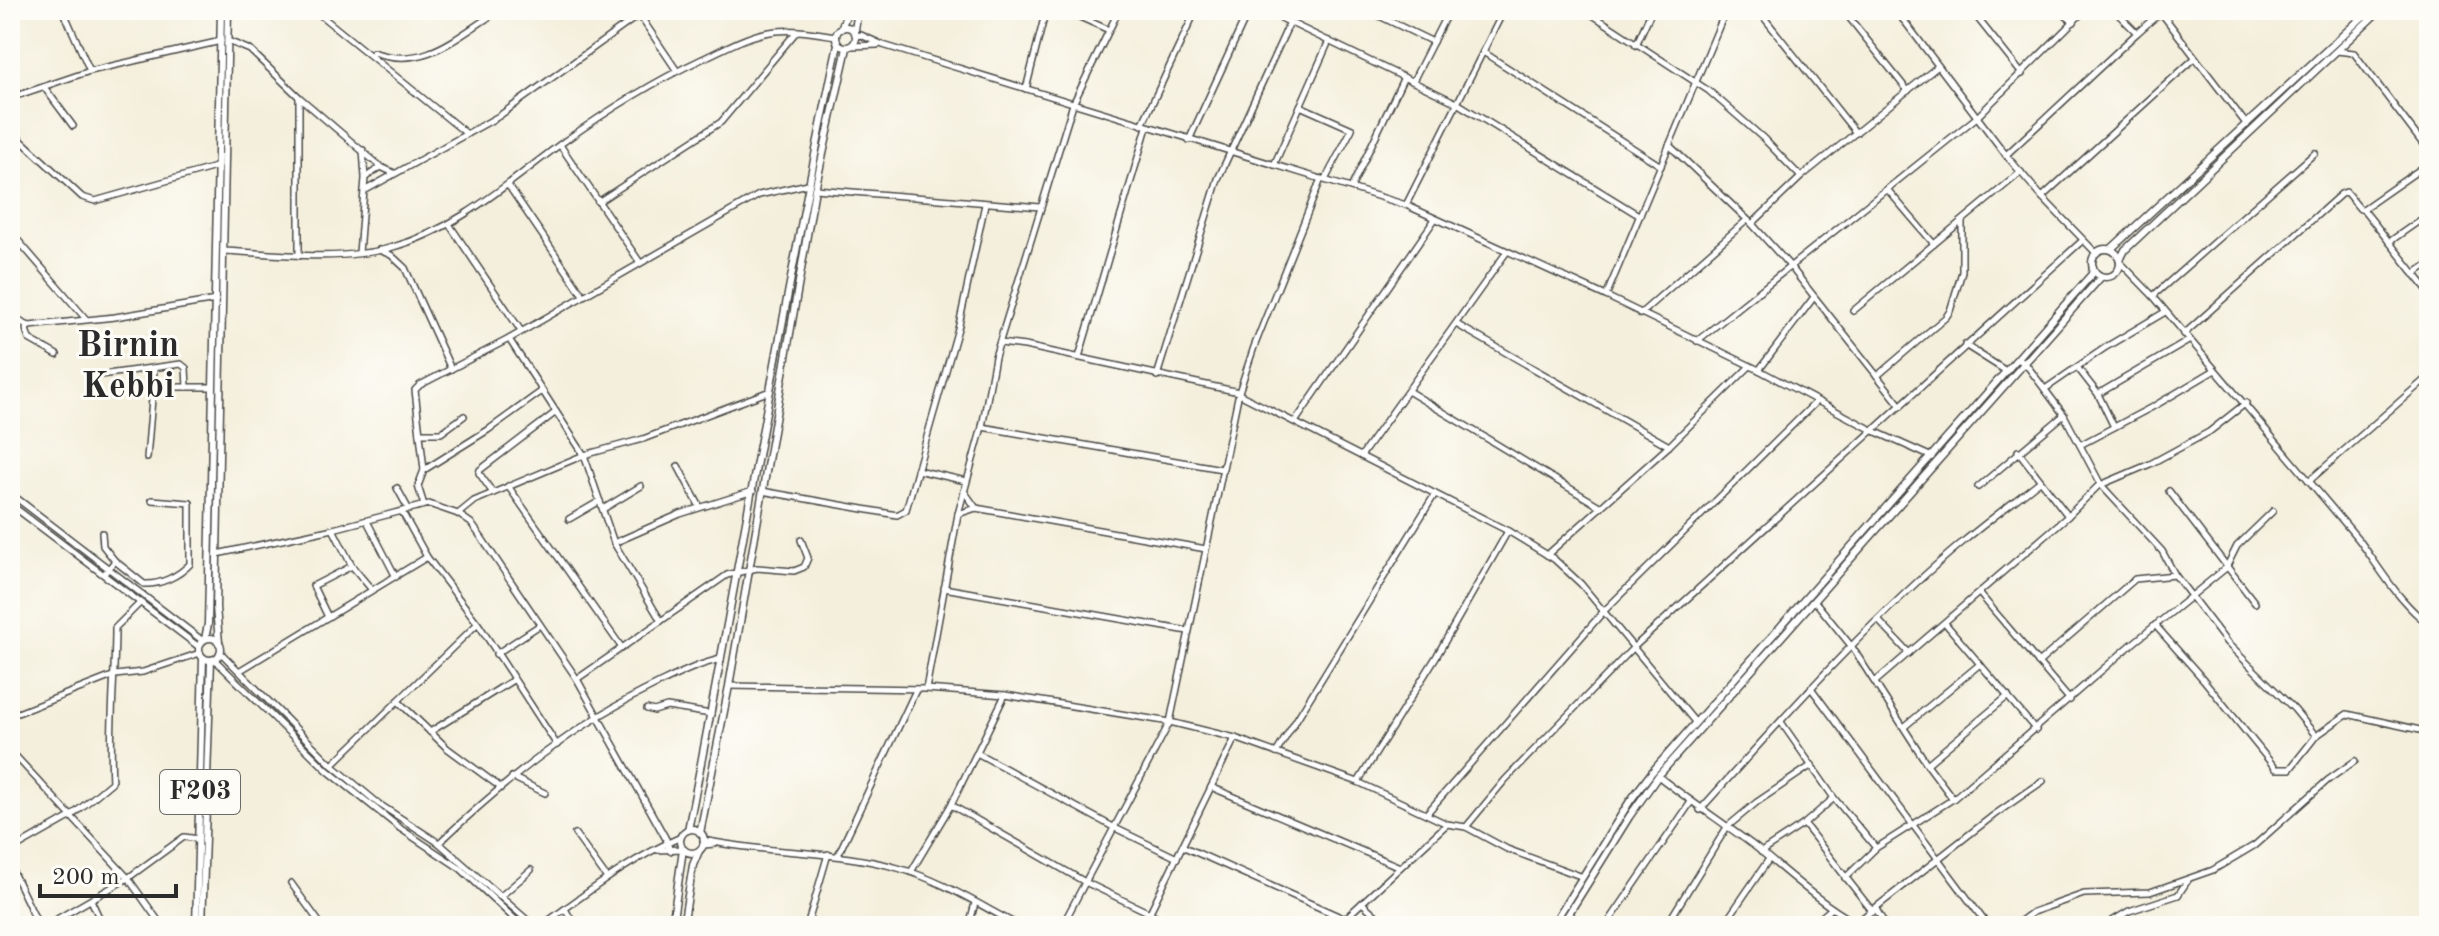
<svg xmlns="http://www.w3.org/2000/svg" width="2439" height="936" font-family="'Old Standard TT',serif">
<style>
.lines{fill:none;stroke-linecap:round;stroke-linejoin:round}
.minor-casing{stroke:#494846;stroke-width:8}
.major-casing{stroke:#494846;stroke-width:9}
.minor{stroke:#fff;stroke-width:5}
.major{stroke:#fff;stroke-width:6}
.labels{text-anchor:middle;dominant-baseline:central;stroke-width:6;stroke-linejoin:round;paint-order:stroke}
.shield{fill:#fdfcf7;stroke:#6a6a68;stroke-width:2}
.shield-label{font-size:26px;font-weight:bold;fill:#2b2b2b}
.district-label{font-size:36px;font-weight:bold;fill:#2b2b2b;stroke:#fdfcf7}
</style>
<rect width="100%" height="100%" fill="#fdfcf7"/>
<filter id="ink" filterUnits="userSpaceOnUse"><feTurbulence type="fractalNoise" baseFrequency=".0125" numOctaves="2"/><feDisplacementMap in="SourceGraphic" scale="16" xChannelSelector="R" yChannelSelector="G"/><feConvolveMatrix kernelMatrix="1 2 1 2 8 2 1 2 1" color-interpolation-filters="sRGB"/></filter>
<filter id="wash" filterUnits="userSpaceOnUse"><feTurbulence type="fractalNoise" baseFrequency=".006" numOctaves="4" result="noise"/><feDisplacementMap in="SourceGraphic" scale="32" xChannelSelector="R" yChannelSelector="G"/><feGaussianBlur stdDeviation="1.8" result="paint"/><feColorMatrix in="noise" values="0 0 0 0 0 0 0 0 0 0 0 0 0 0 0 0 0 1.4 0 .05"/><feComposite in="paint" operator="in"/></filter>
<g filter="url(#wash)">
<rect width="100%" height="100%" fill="#f4efdc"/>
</g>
<g filter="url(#ink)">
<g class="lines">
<!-- minor casing -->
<g class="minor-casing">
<g id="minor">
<polyline points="63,10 90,71"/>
<polyline points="314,10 467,134"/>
<polyline points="636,10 677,71"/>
<polyline points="1064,10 1109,30"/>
<polyline points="1264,10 1457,103 1640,216"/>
<polyline points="1367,10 1433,42"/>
<polyline points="1585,10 1709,91 1763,138 1801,177"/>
<polyline points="1758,10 1856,133"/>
<polyline points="1843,10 1908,91"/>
<polyline points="1896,10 2006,155 2042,197 2096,253"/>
<polyline points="1971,10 2022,74"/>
<polyline points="2058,10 2074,22"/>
<polyline points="2159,10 2247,125"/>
<polyline points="1903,20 1915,10"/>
<polyline points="2137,33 2161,12"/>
<polyline points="856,36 861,35 883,45 1406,205 1606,296 1759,370 1874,431 1932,457"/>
<polyline points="228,41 250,50 299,97 381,167 394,173"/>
<polyline points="1636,45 1652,10"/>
<polyline points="851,46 878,45"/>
<polyline points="2337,51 2354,53 2429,152"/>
<path d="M373 52C426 71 458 35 500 10"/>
<polyline points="1483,52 1661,166"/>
<polyline points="1413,81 1449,10"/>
<polyline points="44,87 73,126"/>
<polyline points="1026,89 1046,10"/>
<polyline points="10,98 90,71 221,41"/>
<polyline points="1300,106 1352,129 1325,180"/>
<polyline points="1142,125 1196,10"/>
<polyline points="10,130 82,197 95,201 219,166"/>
<polyline points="1189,140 1249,10"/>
<polyline points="560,145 639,261"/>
<polyline points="1669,145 1752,224 1790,266 1901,406"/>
<path d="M2315 153 2153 296 2359 540C2379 567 2396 597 2421 618L2429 617"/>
<polyline points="2006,155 2137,33 2114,10"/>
<polyline points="1274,165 1329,41"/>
<polyline points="366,177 381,167"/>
<polyline points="508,185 583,295"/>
<polyline points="1351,188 1404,77"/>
<polyline points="815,189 1040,207"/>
<polyline points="1887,189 1934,244"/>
<polyline points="364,191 499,116 639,15"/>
<polyline points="2042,197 2195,58"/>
<polyline points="598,202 721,122 797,31"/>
<polyline points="1406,205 1504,10"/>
<polyline points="2363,209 2429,292"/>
<polyline points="449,224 521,331"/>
<polyline points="1752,224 1801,177 1937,67"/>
<polyline points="10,231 86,319"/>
<polyline points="2389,242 2429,214"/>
<polyline points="379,250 391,255 405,268 451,369"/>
<path d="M224 251C275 254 343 262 393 247 458 229 509 182 562 143 608 110 651 83 702 59 726 48 749 34 776 31 796 29 816 33 836 36"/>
<polyline points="359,253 365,178 363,150"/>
<polyline points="299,256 299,97"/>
<polyline points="2120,262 2153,296"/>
<polyline points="2414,274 2429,264"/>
<polyline points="1606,296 1726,10"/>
<polyline points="10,311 21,322 29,326 115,317 216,300"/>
<polyline points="1853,311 2021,172"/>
<polyline points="1640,314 1747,220"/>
<polyline points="1456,324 1669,446"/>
<polyline points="29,326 26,329 29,339 57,355"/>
<polyline points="2184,334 2341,194 2346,192 2360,209 2363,209 2429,163"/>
<polyline points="509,339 584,455 614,543 661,621"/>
<polyline points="1697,341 1977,117 2085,10"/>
<polyline points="1000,343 1025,346 1239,392"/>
<polyline points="1965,345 2006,371"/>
<polyline points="1079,357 1147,127"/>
<polyline points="2017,359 2025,363 2064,415 2101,485 2162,551 2175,575 2227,643 2294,709 2316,736"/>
<polyline points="2077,367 2098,394 2114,427"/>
<polyline points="1759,370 1814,297"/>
<polyline points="100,375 181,364 186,368 187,387"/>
<polyline points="1157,376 1218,179 1290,22"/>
<polyline points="1877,376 1946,317 1950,311 1962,272 1962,222"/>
<polyline points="153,387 154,368"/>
<polyline points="2045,389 2106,347 2165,312"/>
<polyline points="1408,391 1601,507"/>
<polyline points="1239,394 1508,531 1554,559 1581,584 1695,722"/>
<polyline points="2098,394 2190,340"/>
<polyline points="1295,422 1435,219"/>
<polyline points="982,427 1222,469"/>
<polyline points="420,433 441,433 464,416"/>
<polyline points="2080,445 2156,405 2215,370"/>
<polyline points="2018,451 2068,516"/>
<polyline points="1361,456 1506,253"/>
<polyline points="147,458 153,387 213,387"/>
<polyline points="678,466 700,507"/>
<polyline points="424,470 415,390 420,385 509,339 759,195 808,184"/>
<polyline points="917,470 966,481"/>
<polyline points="2309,481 2429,376"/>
<polyline points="508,486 622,648"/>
<polyline points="1978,487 2064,415"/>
<polyline points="397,488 409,510"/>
<polyline points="762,491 897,515 906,510 959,325 985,204"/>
<polyline points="964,491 976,508"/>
<polyline points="2169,491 2255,603"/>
<polyline points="10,493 203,641"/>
<polyline points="493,493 479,473 480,470 556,412"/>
<polyline points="10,504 199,647"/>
<polyline points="424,505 418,486 424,470 488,430 542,391"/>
<polyline points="603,509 641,486"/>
<polyline points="402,512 427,557 479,625 557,745"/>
<polyline points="458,514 474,501 584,455 643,439 770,391"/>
<polyline points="958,514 976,508 1206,549"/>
<polyline points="569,519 600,501"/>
<polyline points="367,521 396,577"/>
<polyline points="333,529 352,566 372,590"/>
<polyline points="102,533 103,546 115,561"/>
<polyline points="614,543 680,514 753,491"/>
<polyline points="217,554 333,529 429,504 458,514 471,523 481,537 577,679 666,839 670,851"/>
<polyline points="1547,555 1669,446 1750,366"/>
<path d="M104 574 115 561 144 584C160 585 179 576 190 564V503L152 500"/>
<polyline points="944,588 1188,631"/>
<polyline points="1979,593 2070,700"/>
<polyline points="1814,600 1852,647 1927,764 1953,799"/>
<polyline points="328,617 313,586 352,566"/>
<polyline points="1878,620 1909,653"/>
<polyline points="1945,623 2036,730"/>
<polyline points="2155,625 2203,679 2276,769 2290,769 2316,736 2347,714 2429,732"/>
<polyline points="220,652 332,765 379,804 439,843 534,926"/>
<polyline points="496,654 540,625"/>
<polyline points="214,659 327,770 401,829 461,869 522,926"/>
<polyline points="2038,663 2135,579 2175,575"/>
<polyline points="239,671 427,557"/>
<polyline points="577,679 727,575 757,568 794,571 804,567 808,558 801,540"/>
<polyline points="1875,682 2068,516 2098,486 2150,464 2209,432 2246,403"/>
<polyline points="729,686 926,689 1005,695 1170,722 1235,738 1358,782 1447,824 1466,827 1507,849 1583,877"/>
<polyline points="1811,688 1988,926"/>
<polyline points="926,689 958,514 982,427 995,357 1073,104 1119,10"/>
<polyline points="398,701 447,748 500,787"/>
<polyline points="647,709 654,711 667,707 711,714"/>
<polyline points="10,716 115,675 143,672 200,653"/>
<polyline points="1781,722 1834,798 1876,848"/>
<polyline points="1904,727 1980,664"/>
<polyline points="430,732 513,680"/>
<polyline points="10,750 128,878 162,926"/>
<polyline points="977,753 1115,828 1177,858"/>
<polyline points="1276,753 1435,494"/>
<polyline points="1927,764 2008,696"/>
<polyline points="332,765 476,625"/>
<path d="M1658 776C1691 802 1725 824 1758 849 1790 875 1820 903 1856 923L1994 815 2043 781"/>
<polyline points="512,777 545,793"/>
<polyline points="1358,782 1436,657 1508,531"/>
<polyline points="1211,787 1400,867"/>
<polyline points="951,805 1085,882 1177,926"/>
<path d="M1700 810C1784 717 1868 621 1964 541 1989 520 2015 501 2040 481"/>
<polyline points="1427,813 1604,611 1817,401"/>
<polyline points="1804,824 1873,912"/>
<polyline points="1466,827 1505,780 1634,647 2083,240"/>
<polyline points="575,834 606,877"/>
<path d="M703 840C768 854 834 850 898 868 941 880 981 906 1020 926"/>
<path d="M439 843C506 780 574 724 658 684 679 674 698 664 721 659"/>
<polyline points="703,845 715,844"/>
<polyline points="1182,846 1345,919"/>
<polyline points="657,850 683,849"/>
<path d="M10 851 70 817 112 782C109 730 115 679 115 628L141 602"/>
<polyline points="1761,852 1804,824 1834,798"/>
<polyline points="838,855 916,690"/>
<polyline points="10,866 39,926"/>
<polyline points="911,872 951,805 1005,695"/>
<polyline points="1845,878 1876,848 1953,799 2131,645 2226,568 2237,546 2273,511"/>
<polyline points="291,883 322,926"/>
<polyline points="501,896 531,870"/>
<polyline points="91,900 103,926"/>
<polyline points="1362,903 1388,926"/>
<polyline points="565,909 575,926"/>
<polyline points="1876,909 1886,926"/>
<polyline points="1150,912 1235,738"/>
<polyline points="1570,913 1577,926"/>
<polyline points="1826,916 1831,926"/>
<polyline points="45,926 128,878 184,837 199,839"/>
<polyline points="228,926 243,922 250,926"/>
<path d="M541 926C586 894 629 859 681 837"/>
<polyline points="807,926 828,854"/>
<polyline points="969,926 975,903"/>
<polyline points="1062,926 1170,722 1239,392 1254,347 1321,179"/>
<polyline points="1337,926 1447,824"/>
<polyline points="1606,926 1691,802"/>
<polyline points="1666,926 1727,827 1757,802 1812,765"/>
<polyline points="1723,926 1769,859"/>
<polyline points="1811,926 1831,909"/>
<polyline points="2014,926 2033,912 2084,894 2150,892 2213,870 2255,845 2328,780 2355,761"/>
<polyline points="2104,926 2129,911 2178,895 2188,880"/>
</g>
</g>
<!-- major casing -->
<g class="major-casing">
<g id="major">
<circle cx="846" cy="37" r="10"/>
<polyline points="841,29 848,10"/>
<polyline points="855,30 858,10"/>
<circle cx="2106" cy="263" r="14"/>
<polyline points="2111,249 2370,10"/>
<polyline points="2120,260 2125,250 2380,10"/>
<circle cx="210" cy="649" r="11"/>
<polyline points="205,639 208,624 221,10"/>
<polyline points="219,643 216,607 228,10"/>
<circle cx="692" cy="841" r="12"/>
<path d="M688 830C740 568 782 305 838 44"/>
<polyline points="700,833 729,686 815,189 847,48"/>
<polyline points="196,926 203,658"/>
<polyline points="202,926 211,660"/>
<polyline points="672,926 683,849"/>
<polyline points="683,926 693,865 699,851"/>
<polyline points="1552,926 1630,801 1652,772 2092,274 2093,267"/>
<polyline points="1561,926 1629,817 1658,776 2101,277"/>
</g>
</g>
<!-- minor -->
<use href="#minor" class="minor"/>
<!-- major -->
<use href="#major" class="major"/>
</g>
</g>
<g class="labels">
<!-- shield labels -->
<rect class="shield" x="160" y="770" width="80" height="44" rx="6"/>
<g class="shield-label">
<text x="200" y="792">F203</text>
</g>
<!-- district labels -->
<g class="district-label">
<text x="128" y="347">Birnin<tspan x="128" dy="41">Kebbi</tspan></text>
</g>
</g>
<!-- margin -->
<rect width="2439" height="936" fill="none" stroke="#fdfcf7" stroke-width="40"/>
<!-- scale -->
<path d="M40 884v12h136v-12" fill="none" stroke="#2b2b2b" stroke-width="4"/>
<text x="52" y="884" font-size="24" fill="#2b2b2b" stroke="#fdfcf7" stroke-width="6" paint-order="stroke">200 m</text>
</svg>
